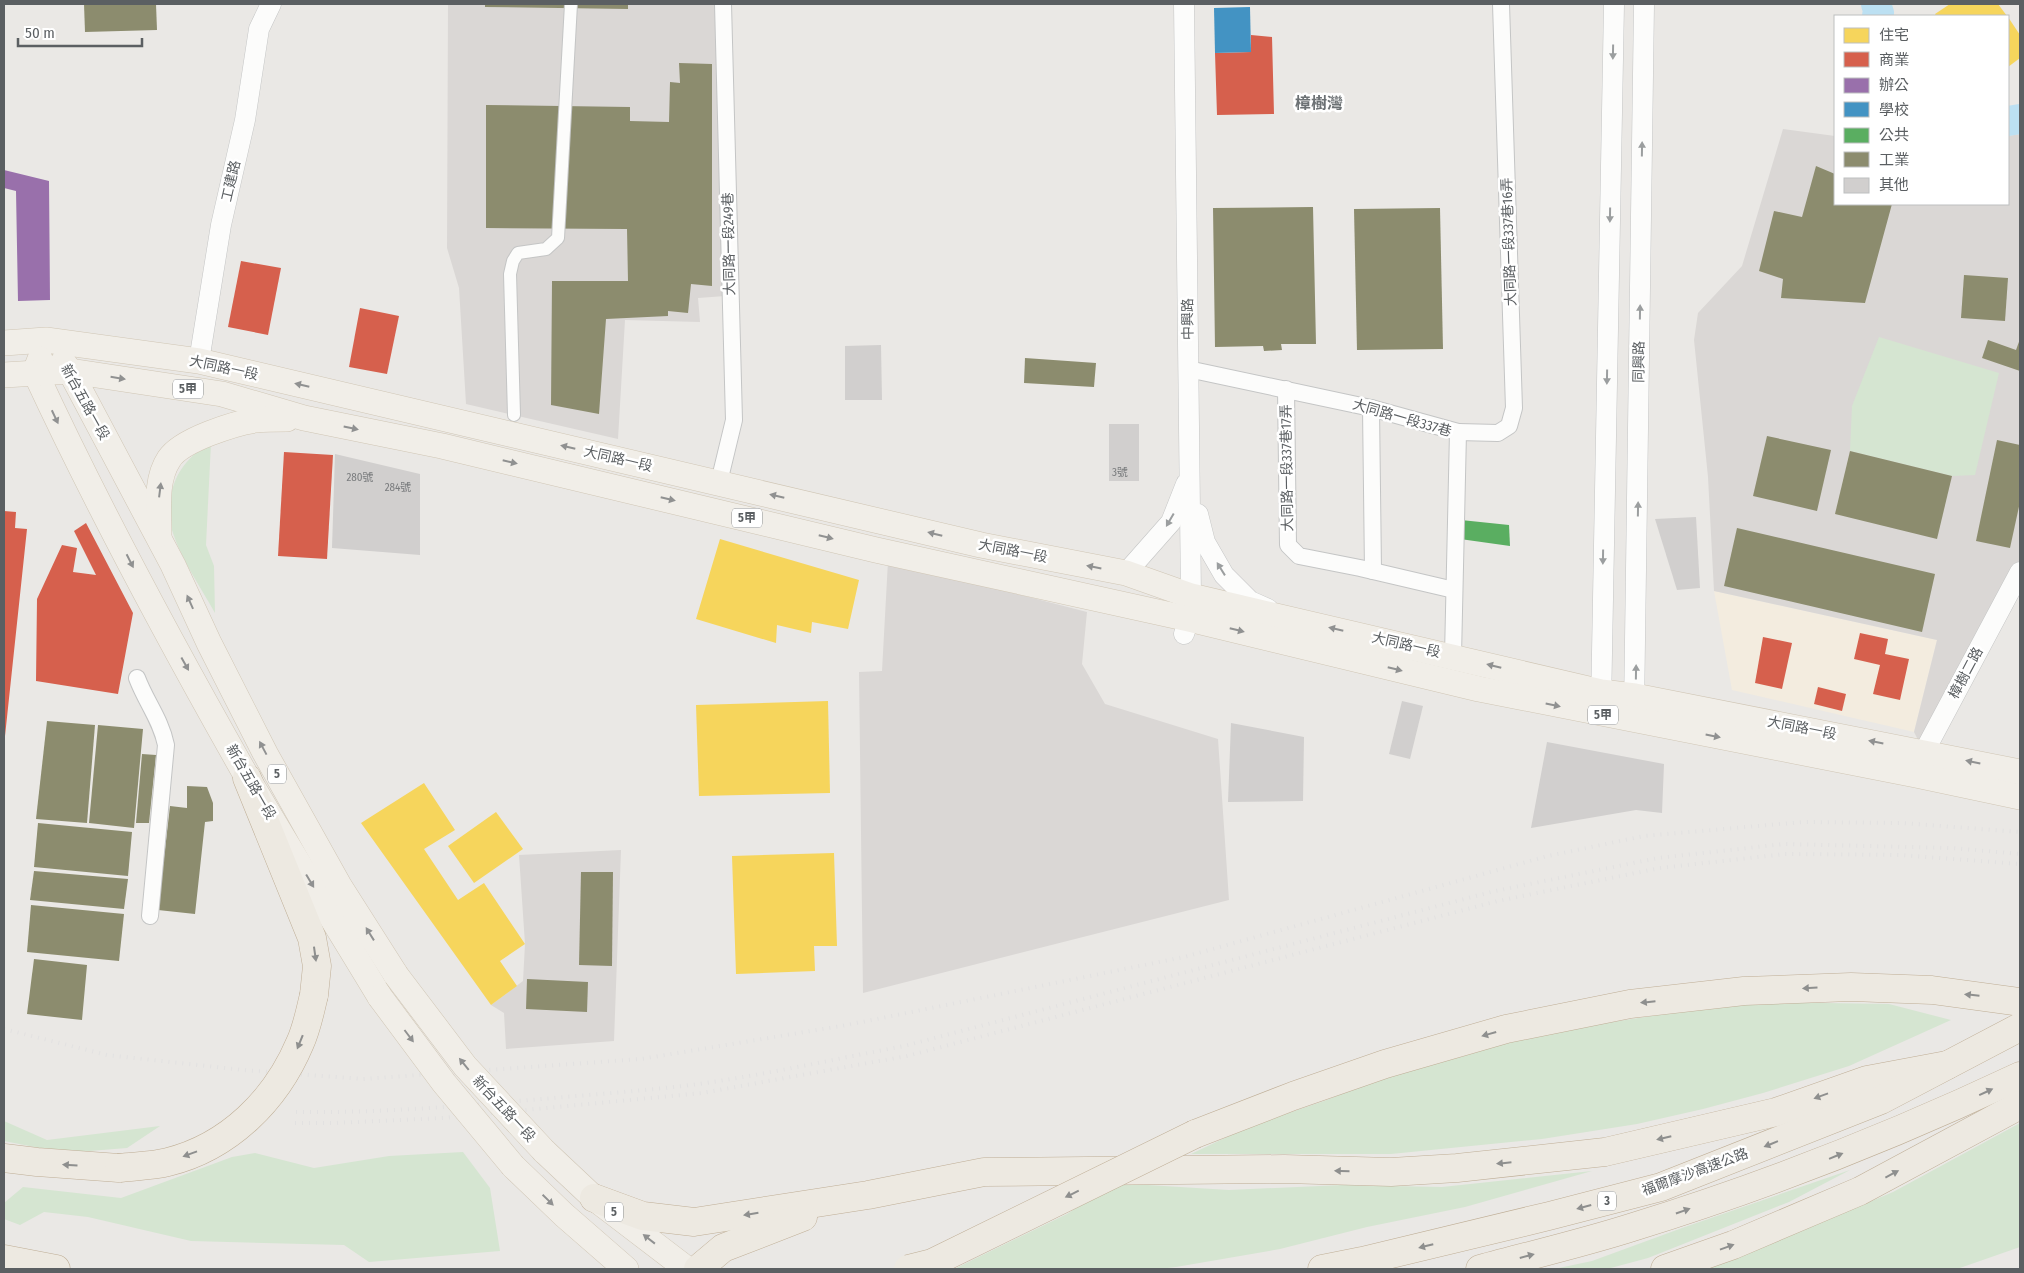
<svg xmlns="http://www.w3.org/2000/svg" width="2024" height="1273" font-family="'Fira Sans Condensed','Noto Sans TC',sans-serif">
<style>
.commercial{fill:#f3ecdf}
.industrial{fill:#dad7d5}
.green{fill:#d5e5d1}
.homes{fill:#f6d55c}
.shops{fill:#d6604d}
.offices{fill:#9970ab}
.schools{fill:#4393c3}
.public{fill:#5aae61}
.industry{fill:#8c8c6e}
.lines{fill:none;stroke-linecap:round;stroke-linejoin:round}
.river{stroke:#bce0f2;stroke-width:30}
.building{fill:#d1cfce}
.pedestrian-casing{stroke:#c4c5c5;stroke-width:14}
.minor-casing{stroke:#c4c5c5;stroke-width:18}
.tertiary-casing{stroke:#c4c5c5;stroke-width:21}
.primary-casing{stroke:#d0c6b5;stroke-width:26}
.motorway-casing{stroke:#bfae96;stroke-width:29}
.pedestrian{stroke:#fcfcfb;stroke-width:12}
.minor{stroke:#fcfcfb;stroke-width:16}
.tertiary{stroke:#fcfcfb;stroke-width:20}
.primary{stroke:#f1eee8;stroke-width:25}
.motorway{stroke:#ede9e1;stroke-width:28}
.rail{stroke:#e2e1e1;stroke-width:4;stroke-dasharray:1 6;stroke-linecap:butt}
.primary-bridge-casing{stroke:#d0c6b5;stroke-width:26;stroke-linecap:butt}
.motorway-bridge-casing{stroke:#bfae96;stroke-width:29;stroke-linecap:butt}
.primary-bridge{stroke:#f1eee8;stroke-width:25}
.motorway-bridge{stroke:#ede9e1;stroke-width:28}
.oneway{fill:#9b9e9f}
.oneway2{fill:#909191}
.oneway3{fill:#8e8f8e}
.labels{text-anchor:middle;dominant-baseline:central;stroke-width:5;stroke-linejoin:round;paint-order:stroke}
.number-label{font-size:11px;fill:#7a7c7e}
.shield{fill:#fff;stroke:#8c8f91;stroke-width:1}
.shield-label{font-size:12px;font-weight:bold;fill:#5b5f62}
.street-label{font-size:14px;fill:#5b5f62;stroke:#fff}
.quarter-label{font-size:16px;font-weight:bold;fill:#6c7174;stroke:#fff}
</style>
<rect width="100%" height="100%" fill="#eae8e5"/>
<!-- commercial -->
<polygon class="commercial" points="1714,591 1937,640 1914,732 1732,690"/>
<!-- industrial -->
<g class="industrial">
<polygon points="448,4 718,4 725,296 698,298 700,322 625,320 618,439 466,404 459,288 447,248"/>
<polygon points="1783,129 1835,136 1835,204 2008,204 2008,136 2020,134 2020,572 1924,752 1914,732 1937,640 1714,591 1708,477 1694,340 1698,313 1742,266"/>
<polygon points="888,561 1087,612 1082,664 1105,704 1218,739 1229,900 863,993 859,672 882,671"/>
<polygon points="621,850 614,1041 506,1049 504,1013 491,1005 523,981 525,944 519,855"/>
</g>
<!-- green -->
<g class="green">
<polygon points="1879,337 1999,373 1975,475 1952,476 1850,451 1852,406"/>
<path d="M211 443 206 545 214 566 215 613C199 584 178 555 170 523 168 517 170 510 170 504 172 476 187 456 211 443Z"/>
<polygon points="1753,1002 1889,1004 1951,1020 1849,1066 1763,1093 1703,1109 1637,1124 1542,1139 1391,1154 1191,1154 1250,1126 1324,1101 1387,1076 1464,1056 1535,1034 1690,1010"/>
<polygon points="4,1121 47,1140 160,1126 127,1148 65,1153 4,1141"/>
<polygon points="2020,1123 2020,1247 1957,1269 1704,1269 1735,1259 1893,1192"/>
<polygon points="463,1152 490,1188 500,1251 369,1262 344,1245 191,1241 88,1217 44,1212 20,1225 4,1219 4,1203 23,1187 121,1198 232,1157 255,1153 314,1168 389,1156"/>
<polygon points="1850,1170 1789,1202 1648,1258 1607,1269 1554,1269 1592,1261 1682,1228"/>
<polygon points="1592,1171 1465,1207 1367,1227 1280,1249 1176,1267 1159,1269 954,1269 1067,1214 1115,1183 1229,1190 1342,1185 1442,1187"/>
</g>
<!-- homes -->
<g class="homes">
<polygon points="1950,4 1998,4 2007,16 1936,16 1935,14"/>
<polygon points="2008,17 2020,35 2020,58 2008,67"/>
<polygon points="720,539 859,580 848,629 812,622 811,633 777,625 776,643 696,619"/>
<polygon points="828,701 830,793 699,796 696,705"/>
<polygon points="424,783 455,830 424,849 458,900 484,883 525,944 500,961 517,986 491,1005 361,823"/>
<polygon points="496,812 523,849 474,883 448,846"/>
<polygon points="834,853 837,946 814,946 815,971 736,974 732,856"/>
</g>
<!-- shops -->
<g class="shops">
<polygon points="1251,35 1272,37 1274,114 1217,115 1215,53 1251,52"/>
<polygon points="241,261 281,268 268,335 228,327"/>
<polygon points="360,308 399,316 387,374 349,367"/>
<polygon points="284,452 333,455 327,559 278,556"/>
<polygon points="4,511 16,512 15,528 27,529 5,736"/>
<polygon points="86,523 133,613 118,694 36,681 37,599 62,545 77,548 73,572 96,575 74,531"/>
<polygon points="1860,633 1888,639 1885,654 1909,659 1900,700 1873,694 1880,665 1854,659"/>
<polygon points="1763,637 1792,643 1782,689 1755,683"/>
<polygon points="1818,687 1846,694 1842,711 1814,704"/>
</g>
<!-- offices -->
<polygon class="offices" points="4,170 49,181 50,300 18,301 16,191 4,188"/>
<!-- schools -->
<polygon class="schools" points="1250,7 1251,52 1215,53 1214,8"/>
<!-- public -->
<polygon class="public" points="1461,520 1509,525 1510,546 1460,539"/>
<!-- industry -->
<g class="industry">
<polygon points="84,4 156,4 157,30 85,32"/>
<polygon points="485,4 628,4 628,9 485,7"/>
<polygon points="679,63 712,64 712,286 691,284 688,313 668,311 668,316 606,319 599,414 551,405 552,281 628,281 627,229 486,228 486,105 630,107 630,121 669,122 670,82 680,83"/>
<polygon points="1816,166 1835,174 1835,204 1892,204 1865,303 1781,298 1783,279 1759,271 1774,211 1802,217"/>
<polygon points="1313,207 1316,344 1281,344 1282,350 1264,351 1263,346 1215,347 1213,208"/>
<polygon points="1440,208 1443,349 1357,350 1354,209"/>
<polygon points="1964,275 2008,278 2005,321 1961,318"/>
<polygon points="2020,339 2020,371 1982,358 1988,340 2016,350"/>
<polygon points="1025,358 1096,363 1094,387 1024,383"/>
<polygon points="1767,436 1831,450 1817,511 1753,496"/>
<polygon points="1997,440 2020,445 2020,502 2010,548 1976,541"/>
<polygon points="1850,451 1952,476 1937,539 1835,514"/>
<polygon points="1737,528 1935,574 1922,632 1724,586"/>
<polygon points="47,721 95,725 87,823 36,819"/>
<polygon points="98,725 143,729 134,828 89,823"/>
<polygon points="142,754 156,755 149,823 136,823"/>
<polygon points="187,786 207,787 213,803 213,821 205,822 195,914 158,910 170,806 187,808"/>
<polygon points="38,823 132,832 128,876 34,867"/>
<polygon points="34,871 128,879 124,909 30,900"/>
<polygon points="581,872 613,872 612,966 579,965"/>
<polygon points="31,905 124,914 119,961 27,952"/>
<polygon points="34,959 87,965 82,1020 27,1014"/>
<polygon points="527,979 588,982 587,1012 526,1009"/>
</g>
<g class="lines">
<!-- river -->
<g class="river">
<polyline points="1876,4 1879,13 1877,16"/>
<polyline points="2008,121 2020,119"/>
</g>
</g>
<!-- building -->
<g class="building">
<polygon points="881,345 882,400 845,400 845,346"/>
<rect x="1109" y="424" width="30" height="57"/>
<polygon points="335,454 420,474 420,555 332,548"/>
<polygon points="1696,517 1700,588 1677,590 1655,519"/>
<polygon points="1402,701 1423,706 1410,759 1389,754"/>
<polygon points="1231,723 1304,737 1303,801 1228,802"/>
<polygon points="1547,742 1664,764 1662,813 1636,810 1531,828"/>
</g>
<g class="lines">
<!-- pedestrian casing -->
<g class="pedestrian-casing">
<polyline id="pedestrian" points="514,415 510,274 513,261 518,253 546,249 558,238 571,4"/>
</g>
<!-- minor casing -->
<g class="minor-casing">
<g id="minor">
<polyline points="1188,369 1371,408 1458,432 1453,656"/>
<polyline points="1286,389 1288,545 1299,556 1360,568 1454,590"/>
<polyline points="1371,408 1373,571"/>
<polyline points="1458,432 1498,433 1509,426 1514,408 1501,4"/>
<polyline points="719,482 734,420 723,4"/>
<path d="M137 678C146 702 161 720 166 745L150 916"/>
</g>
</g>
<!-- tertiary casing -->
<g class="tertiary-casing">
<g id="tertiary">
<polyline points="199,361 221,225 245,120 259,29 271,4"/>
<polyline points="1198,514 1205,542 1224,575 1250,601 1268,609"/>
<polyline points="1126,573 1171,522 1186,484"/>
<polyline points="1184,634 1189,619 1191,596 1184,4"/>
<polyline points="1601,707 1614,4"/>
<polyline points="1634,711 1644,4"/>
<polyline points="1924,752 2020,572"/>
</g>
</g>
<!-- primary casing -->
<g class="primary-casing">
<g id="primary">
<polyline points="4,343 46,340 199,361 981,545 1126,573 1191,596 1601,692 1635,696 2020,772"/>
<path d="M40 359 35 372C99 510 172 645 247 777 290 851 336 924 380 997"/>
<polyline points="63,362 70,371 173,565 209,643 265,753 340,887 396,975"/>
<polyline points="4,375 70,371 222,394 304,418 442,446 876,550 1189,619 1479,689 1916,775 2020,797"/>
<path d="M159 534C159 510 155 480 169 459 181 440 235 423 256 420 266 419 277 419 287 419"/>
<polyline points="544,1151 594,1198 687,1269"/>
<polyline points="513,1166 564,1215 626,1269"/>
</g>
</g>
<!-- motorway casing -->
<g class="motorway-casing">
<g id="motorway">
<polyline points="247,778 312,938 317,966 314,995"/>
<polyline points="1195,1134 1293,1096 1385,1064 1506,1029 1630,1004 1744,991 1851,987 1932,990 2020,1002"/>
<polyline points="4,1158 37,1162 119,1168"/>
<polyline points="594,1198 643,1216 694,1222 868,1195 984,1172 1284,1169 1391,1172 1457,1168 1605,1152 1776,1112 1867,1080 1947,1065"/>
<polyline points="4,1259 56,1269"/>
<polyline points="698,1269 723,1248 803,1217"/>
<polyline points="1322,1269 1362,1261 1549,1216 1661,1187 1881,1100 2020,1027"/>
<path d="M1480 1269C1531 1255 1583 1243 1633 1227 1766 1186 1895 1135 2020 1076"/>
<polyline points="1665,1269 1733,1245 1860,1191 2020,1105"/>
</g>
</g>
<!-- pedestrian -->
<use href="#pedestrian" class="pedestrian"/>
<!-- minor -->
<use href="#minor" class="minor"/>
<!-- tertiary -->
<use href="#tertiary" class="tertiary"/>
<!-- primary -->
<use href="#primary" class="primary"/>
<!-- motorway -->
<use href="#motorway" class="motorway"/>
<!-- rail -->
<g class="rail">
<polyline points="4,1029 107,1055 243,1070 363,1079 641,1059 847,1025 1184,957 1548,856 1644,836 1803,822 1902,823 2020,832"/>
<path d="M296 1112C374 1113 452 1107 530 1100 586 1095 643 1091 699 1084 768 1074 836 1059 904 1046L1495 891 1658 858 1784 844 1952 848 2020 854"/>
<polyline points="295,1123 335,1123 443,1118 702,1093 907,1056 1498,901 1660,868 1785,854 1900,855 2020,864"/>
</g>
<!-- primary-bridge casing -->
<g class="primary-bridge-casing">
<g id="primary-bridge">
<polyline points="396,975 465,1066 544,1151"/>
<polyline points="380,997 444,1083 513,1166"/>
</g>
</g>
<!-- motorway-bridge casing -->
<g class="motorway-bridge-casing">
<g id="motorway-bridge">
<path d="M119 1168C135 1166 153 1166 168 1162 229 1147 276 1100 300 1043 307 1028 310 1011 314 995"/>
<polyline points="908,1269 932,1263 1195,1134"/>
</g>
</g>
<!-- primary-bridge -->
<use href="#primary-bridge" class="primary-bridge"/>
<!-- motorway-bridge -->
<use href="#motorway-bridge" class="motorway-bridge"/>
</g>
<!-- one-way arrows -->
<defs><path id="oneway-solid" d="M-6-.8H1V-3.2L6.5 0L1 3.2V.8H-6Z" transform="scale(1.25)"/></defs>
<g class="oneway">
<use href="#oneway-solid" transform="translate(1613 52) rotate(91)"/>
<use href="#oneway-solid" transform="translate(1642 149) rotate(-89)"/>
<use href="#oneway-solid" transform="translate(1610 215) rotate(91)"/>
<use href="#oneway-solid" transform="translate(1640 312) rotate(-89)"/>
<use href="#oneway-solid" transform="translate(1607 377) rotate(91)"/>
<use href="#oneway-solid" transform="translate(1638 509) rotate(-89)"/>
<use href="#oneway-solid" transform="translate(1170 520) rotate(120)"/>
<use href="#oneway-solid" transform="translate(1603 557) rotate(91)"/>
<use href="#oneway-solid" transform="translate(1221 569) rotate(-122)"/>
<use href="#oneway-solid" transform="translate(1636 672) rotate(-89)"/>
</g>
<g class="oneway2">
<use href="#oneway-solid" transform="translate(118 378) rotate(9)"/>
<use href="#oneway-solid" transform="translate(302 385) rotate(-167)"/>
<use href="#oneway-solid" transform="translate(55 417) rotate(65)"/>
<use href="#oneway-solid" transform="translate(351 428) rotate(12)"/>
<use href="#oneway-solid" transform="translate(568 447) rotate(-167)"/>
<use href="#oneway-solid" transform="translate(510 462) rotate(13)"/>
<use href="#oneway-solid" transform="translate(160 490) rotate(-83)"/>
<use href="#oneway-solid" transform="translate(777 496) rotate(-167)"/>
<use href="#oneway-solid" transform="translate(668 499) rotate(13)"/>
<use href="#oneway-solid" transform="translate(935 534) rotate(-166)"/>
<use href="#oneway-solid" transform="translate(826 537) rotate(14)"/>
<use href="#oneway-solid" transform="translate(130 561) rotate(63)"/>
<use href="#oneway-solid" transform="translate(1094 567) rotate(-169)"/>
<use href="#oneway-solid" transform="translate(190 602) rotate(-114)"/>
<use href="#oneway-solid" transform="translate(1336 629) rotate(-167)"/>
<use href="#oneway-solid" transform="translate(1237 630) rotate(14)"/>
<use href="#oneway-solid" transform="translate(185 664) rotate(61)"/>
<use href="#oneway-solid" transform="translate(1494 666) rotate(-166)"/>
<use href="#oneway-solid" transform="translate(1395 669) rotate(14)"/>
<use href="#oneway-solid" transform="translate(1553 705) rotate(12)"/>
<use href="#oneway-solid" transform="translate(1713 736) rotate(11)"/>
<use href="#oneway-solid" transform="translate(1876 742) rotate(-169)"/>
<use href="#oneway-solid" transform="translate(263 748) rotate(-118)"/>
<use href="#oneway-solid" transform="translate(1973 762) rotate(-168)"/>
<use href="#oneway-solid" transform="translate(310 881) rotate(59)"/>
<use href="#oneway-solid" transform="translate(370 934) rotate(-122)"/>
<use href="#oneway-solid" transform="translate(409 1036) rotate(53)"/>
<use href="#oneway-solid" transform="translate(464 1064) rotate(-129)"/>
<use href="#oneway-solid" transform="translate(548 1200) rotate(44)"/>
<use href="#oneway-solid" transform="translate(649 1239) rotate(-142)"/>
</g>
<g class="oneway3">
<use href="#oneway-solid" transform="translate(315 954) rotate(82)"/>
<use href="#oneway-solid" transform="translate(1810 988) rotate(177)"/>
<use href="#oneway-solid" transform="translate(1972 995) rotate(-174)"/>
<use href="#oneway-solid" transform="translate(1648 1002) rotate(174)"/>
<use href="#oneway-solid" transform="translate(1489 1034) rotate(164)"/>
<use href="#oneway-solid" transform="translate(300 1042) rotate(112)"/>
<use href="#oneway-solid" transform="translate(1986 1092) rotate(-25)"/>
<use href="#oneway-solid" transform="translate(1821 1096) rotate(160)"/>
<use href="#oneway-solid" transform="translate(1664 1138) rotate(167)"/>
<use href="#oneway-solid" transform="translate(1771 1144) rotate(158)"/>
<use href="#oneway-solid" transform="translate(190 1154) rotate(160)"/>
<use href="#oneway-solid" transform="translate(1836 1156) rotate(-22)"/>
<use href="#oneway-solid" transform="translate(1504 1163) rotate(174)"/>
<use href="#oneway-solid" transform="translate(70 1165) rotate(-176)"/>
<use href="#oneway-solid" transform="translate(1342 1171) rotate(-179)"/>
<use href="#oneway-solid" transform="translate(1892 1174) rotate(-28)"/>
<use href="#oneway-solid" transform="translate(1072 1194) rotate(154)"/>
<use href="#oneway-solid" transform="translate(1584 1207) rotate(165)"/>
<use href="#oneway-solid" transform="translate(1683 1211) rotate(-19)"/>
<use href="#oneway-solid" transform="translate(751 1214) rotate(171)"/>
<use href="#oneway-solid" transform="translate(1426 1246) rotate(166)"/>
<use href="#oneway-solid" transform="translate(1727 1247) rotate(-20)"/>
<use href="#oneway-solid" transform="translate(1527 1256) rotate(-15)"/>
</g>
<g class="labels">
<!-- number labels -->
<g class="number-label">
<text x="1120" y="472">3號</text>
<text x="360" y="477">280號</text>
<text x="398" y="487">284號</text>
</g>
<!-- shield labels -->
<g class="shield">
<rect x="173" y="379.5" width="30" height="19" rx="4"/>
<rect x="732" y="508.5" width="30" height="19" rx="4"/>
<rect x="1588" y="705.5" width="30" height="19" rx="4"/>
<rect x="268" y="764.5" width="18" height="19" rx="4"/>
<rect x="1598" y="1191.5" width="18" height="19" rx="4"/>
<rect x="605" y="1202.5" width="18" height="19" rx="4"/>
</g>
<g class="shield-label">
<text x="188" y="389">5甲</text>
<text x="747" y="518">5甲</text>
<text x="1603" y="715">5甲</text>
<text x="277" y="774">5</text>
<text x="1607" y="1201">3</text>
<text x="614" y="1212">5</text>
</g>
<!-- street labels -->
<g class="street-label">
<text transform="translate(231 181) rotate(-77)">工建路</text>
<text transform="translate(1509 242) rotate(-92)">大同路一段337巷16弄</text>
<text transform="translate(729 244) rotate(-91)">大同路一段249巷</text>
<text transform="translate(1188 319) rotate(-91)">中興路</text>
<text transform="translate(1639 362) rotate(-89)">同興路</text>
<text transform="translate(224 368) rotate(12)">大同路一段</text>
<text transform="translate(85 402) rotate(61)">新台五路一段</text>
<text transform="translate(1402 418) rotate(16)">大同路一段337巷</text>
<text transform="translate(618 459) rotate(13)">大同路一段</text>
<text transform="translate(1287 468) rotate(-91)">大同路一段337巷17弄</text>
<text transform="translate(1013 551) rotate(11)">大同路一段</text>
<text transform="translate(1406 645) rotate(13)">大同路一段</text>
<text transform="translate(1966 673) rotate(-62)">樟樹二路</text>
<text transform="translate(1802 728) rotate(11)">大同路一段</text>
<text transform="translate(251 782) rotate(60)">新台五路一段</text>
<text transform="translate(504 1109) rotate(47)">新台五路一段</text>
<text transform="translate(1695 1172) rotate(-20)">福爾摩沙高速公路</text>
</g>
<!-- quarter labels -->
<g class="quarter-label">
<text x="1319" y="103">樟樹灣</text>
</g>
</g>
<!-- border -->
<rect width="2024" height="1273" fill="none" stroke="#5b5f62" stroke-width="10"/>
<!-- legend -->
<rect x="1834" y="15" width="175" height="190" fill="#ffffff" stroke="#bdbfc0"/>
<rect x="1844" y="28" width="25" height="15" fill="#f6d55c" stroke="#bdbfc0"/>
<text x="1879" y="40" font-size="15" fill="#5b5f62">住宅</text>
<rect x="1844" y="52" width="25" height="15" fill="#d6604d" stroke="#bdbfc0"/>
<text x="1879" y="65" font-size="15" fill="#5b5f62">商業</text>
<rect x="1844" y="78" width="25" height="15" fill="#9970ab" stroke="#bdbfc0"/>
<text x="1879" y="90" font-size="15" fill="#5b5f62">辦公</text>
<rect x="1844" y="102" width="25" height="15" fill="#4393c3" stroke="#bdbfc0"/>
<text x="1879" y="115" font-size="15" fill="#5b5f62">學校</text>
<rect x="1844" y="128" width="25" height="15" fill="#5aae61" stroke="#bdbfc0"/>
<text x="1879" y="140" font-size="15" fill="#5b5f62">公共</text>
<rect x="1844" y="152" width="25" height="15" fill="#8c8c6e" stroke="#bdbfc0"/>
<text x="1879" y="165" font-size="15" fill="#5b5f62">工業</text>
<rect x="1844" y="178" width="25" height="15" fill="#d1cfce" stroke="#bdbfc0"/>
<text x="1879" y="190" font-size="15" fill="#5b5f62">其他</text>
<!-- scale -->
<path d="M18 38v8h124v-8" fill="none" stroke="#5b5f62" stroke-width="2.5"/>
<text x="25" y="38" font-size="15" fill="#5b5f62" stroke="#ffffff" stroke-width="4" paint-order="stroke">50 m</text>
</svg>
